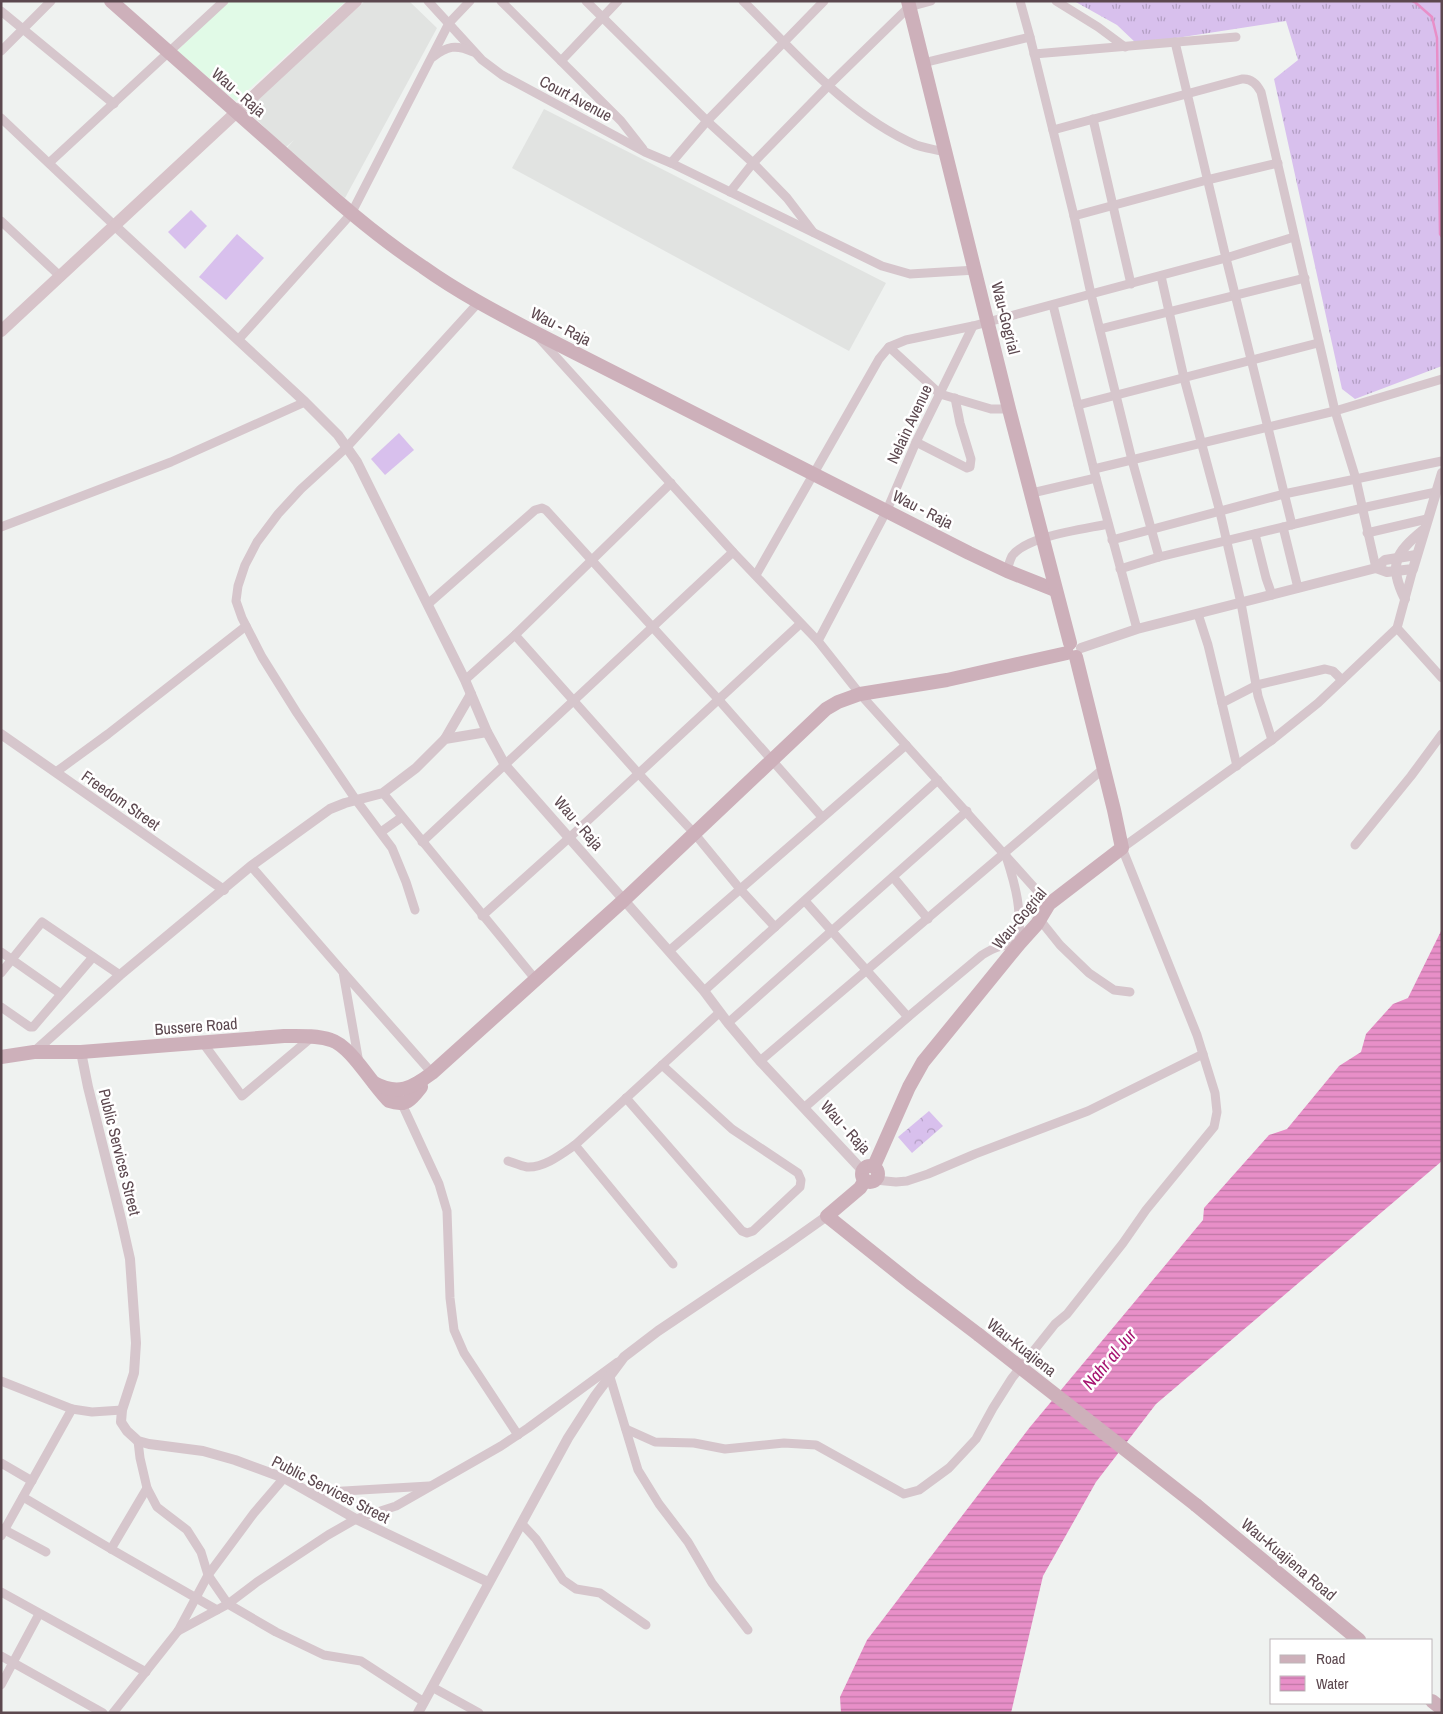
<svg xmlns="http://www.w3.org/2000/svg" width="1443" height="1714" font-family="'Archivo Narrow',sans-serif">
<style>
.education{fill:#e1e3e1}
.medical{fill:#e1fae7}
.grass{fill:url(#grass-tufts)}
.forest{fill:url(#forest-crowns)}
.pitch{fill:#d8c0ed}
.water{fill:url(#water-rules)}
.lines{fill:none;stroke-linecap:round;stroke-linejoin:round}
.stream{stroke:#e88fc8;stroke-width:2.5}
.minor{stroke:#d6c6cc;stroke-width:9}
.tertiary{stroke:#d6c6cc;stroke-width:10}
.secondary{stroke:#d7c3c9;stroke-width:12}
.primary{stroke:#cdb0ba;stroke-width:14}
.primary-bridge{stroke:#cdb0ba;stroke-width:14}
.labels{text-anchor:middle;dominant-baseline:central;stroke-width:5;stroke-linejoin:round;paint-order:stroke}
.street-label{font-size:16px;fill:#5c484f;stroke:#fff}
.water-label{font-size:18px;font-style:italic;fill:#a5126f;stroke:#fff}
</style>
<defs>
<pattern id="grass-tufts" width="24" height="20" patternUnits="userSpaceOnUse" patternTransform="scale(1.25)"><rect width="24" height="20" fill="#d8c0ed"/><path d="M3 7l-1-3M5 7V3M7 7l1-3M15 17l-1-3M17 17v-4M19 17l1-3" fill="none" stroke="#b29ec2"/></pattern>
<pattern id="forest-crowns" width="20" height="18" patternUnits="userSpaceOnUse" patternTransform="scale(1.25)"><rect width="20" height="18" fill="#d8c0ed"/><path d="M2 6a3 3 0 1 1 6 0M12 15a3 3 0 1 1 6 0" fill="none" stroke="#b29ec2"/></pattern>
<pattern id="water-rules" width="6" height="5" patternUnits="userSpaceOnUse" patternTransform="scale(1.25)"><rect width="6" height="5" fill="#e88fc8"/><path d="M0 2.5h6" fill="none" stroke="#bf77a5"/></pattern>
</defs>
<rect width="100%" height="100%" fill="#eff2f0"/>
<!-- education -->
<g class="education">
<polygon points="365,1 409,1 437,28 345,198 286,149 294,140 285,148 246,109"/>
<polygon points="544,109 886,283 849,351 512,168"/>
</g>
<!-- medical -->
<polygon class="medical" points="229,1 346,1 236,101 177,51"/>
<!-- grass -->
<polygon class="grass" points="1074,1 1442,1 1442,366 1355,399 1342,389 1274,79 1298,60 1286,21 1137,44 1117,25"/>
<!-- forest -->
<polygon class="forest" points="929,1111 943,1126 912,1153 898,1137"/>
<!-- pitch -->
<g class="pitch">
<polygon points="191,210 207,226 185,249 168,232"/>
<polygon points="237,234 264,258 226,300 199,277"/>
<polygon points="399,433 414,450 385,475 371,459"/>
</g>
<!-- water -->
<polygon class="water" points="1442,929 1442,1161 1156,1404 1096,1482 1043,1576 1011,1713 841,1713 840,1697 867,1640 1030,1427 1203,1220 1204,1208 1269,1135 1287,1129 1339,1066 1361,1052 1366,1034 1393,1004 1408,998"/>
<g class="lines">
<!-- stream -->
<polyline class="stream" points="1412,1 1416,3 1432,17 1437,38 1440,234 1442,237"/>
<!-- minor -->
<g class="minor">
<polyline points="428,1 482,60 502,75 645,152 671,163 882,266 910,274 976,270"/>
<polyline points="501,1 621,121 643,149"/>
<polyline points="586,1 707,121 753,163 787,198 813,232"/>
<path d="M743 1C796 53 847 115 916 145 925 148 936 150 946 152"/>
<polyline points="1020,1 1030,37"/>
<polyline points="1056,1 1098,27 1125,47"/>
<polyline points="1,11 114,104"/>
<polyline points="1175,42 1226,258 1294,237"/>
<polyline points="1,51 51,1"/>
<polyline points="1034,54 1236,37"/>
<path d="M433 57C447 46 456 44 473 52"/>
<polyline points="561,61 618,1"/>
<polyline points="1,118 114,225"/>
<polyline points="1093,119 1131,284"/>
<path d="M1053 130 1242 79C1251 78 1257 84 1261 92L1335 411 1442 379"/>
<polyline points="49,163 224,1"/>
<polyline points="671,163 707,121 824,1"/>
<polyline points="730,192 753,163 828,86 909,7 931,1"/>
<polyline points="1074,216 1207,180 1278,163"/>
<polyline points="1,221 61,277"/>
<polyline points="1161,276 1184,378 1220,512 1241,603 1258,696 1272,740"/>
<polyline points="1053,305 1096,478 1137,629"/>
<polyline points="1100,329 1305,278"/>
<polyline points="539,338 733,552 818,641 860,694 1049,904"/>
<polyline points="238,340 351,214 449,23 470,1"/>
<polyline points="889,347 940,394 991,409 1009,409"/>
<polyline points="1078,405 1318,343"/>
<polyline points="916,442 967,468 970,467 971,459 960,423 955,398"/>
<polyline points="1094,469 1335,411 1356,479 1376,568"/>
<polyline points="1032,493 1096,478"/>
<polyline points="1,527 171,462 305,402"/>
<polyline points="1283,527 1298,588"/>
<polyline points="1367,533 1427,519"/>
<polyline points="1255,534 1266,578 1272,595"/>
<polyline points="1112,540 1284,494 1442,461"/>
<polyline points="1159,557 1132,460 1091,294 1226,258 1292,525"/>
<polyline points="1120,569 1159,557 1362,508 1436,492"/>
<path d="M1007 571C1008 567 1010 560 1012 556 1026 536 1085 529 1108 524"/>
<polyline points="756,575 879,359 889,347 906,340 973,326 1091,294 1074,216 1030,37 923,63"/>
<polyline points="428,604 535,510 542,508 546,510 718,699 822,817"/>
<polyline points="1198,614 1208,645 1237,766"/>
<polyline points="1397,628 1442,678"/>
<polyline points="515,635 638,773 694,833 740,889 775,927"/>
<polyline points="818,641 887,510 916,442 973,326"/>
<polyline points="465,680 515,635 671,483"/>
<polyline points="1222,703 1257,685 1325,669 1333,671 1342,680"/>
<polyline points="56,772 108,734 246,626"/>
<polyline points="383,793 536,980"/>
<polyline points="381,832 402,817"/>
<polyline points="422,842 733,552"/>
<polyline points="1355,845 1411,776 1442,734"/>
<polyline points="251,866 343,972 359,1063"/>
<polyline points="893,877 928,919"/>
<polyline points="805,901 908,1017"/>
<polyline points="415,910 406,882 392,848 356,800 297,713 262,657 242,618 236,601 238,586 245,565 257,542 278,514 301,489 347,447 478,303"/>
<polyline points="482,916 569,838 800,624"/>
<polyline points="1040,920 1060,945 1089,973 1114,990 1130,992"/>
<polyline points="669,951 906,745"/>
<polyline points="1,952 61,994"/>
<polyline points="343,972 432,1073"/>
<polyline points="1,973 42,922 120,975"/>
<polyline points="704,991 938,780"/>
<polyline points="1,1007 30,1027 33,1027 93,957"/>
<polyline points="728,1023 967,811"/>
<polyline points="203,1043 242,1096 312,1037"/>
<polyline points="760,1061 1103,769"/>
<polyline points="626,1098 742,1231 747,1233 753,1231 800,1187 801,1180 798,1173 732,1129 662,1065"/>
<polyline points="402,1104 439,1184 447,1211 450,1298 454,1330 464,1353 518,1435"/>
<path d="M805 1107 908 1017 982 955C995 947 1004 944 1019 944 1021 908 1017 890 1006 856"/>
<polyline points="575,1145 673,1264"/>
<path d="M508 1161C514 1163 521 1166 527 1167 544 1168 562 1154 575 1145L720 1012"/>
<polyline points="875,1180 896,1182 907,1181 928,1174 975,1154 1088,1111 1203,1054"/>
<polyline points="610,1377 638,1470 659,1504 688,1542 712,1583 748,1630"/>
<polyline points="1,1381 72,1409"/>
<polyline points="626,1429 655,1442 694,1443 725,1449 784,1443 816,1445 904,1494 919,1490 949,1468 976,1439 993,1408 1012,1378 1055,1324 1067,1314 1123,1243 1146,1210 1214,1127 1217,1112 1215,1093 1197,1035 1122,848 1272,740 1318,703 1397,628 1413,569"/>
<polyline points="138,1441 140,1458 147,1488 157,1507 187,1530 201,1552 208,1575 228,1604 276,1632 324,1655 361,1661 424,1702"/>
<polyline points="1,1463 32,1481"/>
<polyline points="310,1493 429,1486"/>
<polyline points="23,1497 111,1549 217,1610"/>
<polyline points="522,1524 536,1539 563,1580 576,1589 600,1593 646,1625"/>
<polyline points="1,1528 46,1552"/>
<polyline points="1,1536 72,1409 92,1412 122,1410"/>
<polyline points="111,1549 147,1488"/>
<polyline points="1,1592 146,1672"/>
<polyline points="178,1631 228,1604 257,1582 328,1535 356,1519 396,1506 501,1446 528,1428 618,1362"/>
<polyline points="1,1656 103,1713"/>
<polyline points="1,1685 39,1614"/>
<polyline points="432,1687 479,1713"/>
<polyline points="113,1713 178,1631 208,1575 254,1513 284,1478"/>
</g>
<!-- tertiary -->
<g class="tertiary">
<polyline points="114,225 305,402 338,435 357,462 465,680 487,732 505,765 704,991 728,1023 760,1061 862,1170"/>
<polyline points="1376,568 1387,572 1413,569 1442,473"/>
<path d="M1405 599C1388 565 1395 553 1423 530"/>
<polyline points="1081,648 1137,629 1376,568 1385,560 1416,555"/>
<polyline points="1,734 224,890"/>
<polyline points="445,739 471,694"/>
<polyline points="34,1052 120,975 251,866 330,809 345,803 383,793 416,768 445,739 487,732"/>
<polyline points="81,1052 88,1087 121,1219 130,1259 136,1343 134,1373 122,1410 121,1422 127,1431 138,1441 149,1444 203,1451 235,1460 284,1478 356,1519 488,1582"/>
<polyline points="418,1713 568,1438 595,1396 624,1357 658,1331 786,1245 827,1216"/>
</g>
<!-- secondary -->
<polyline class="secondary" points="1,331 356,1"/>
<!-- primary -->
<g class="primary">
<path d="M111 1C166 50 221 99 276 147 323 189 370 232 423 267 458 292 496 312 534 332L969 553 1007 571 1055 590"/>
<polyline points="908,1 1009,409 1070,643"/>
<path d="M1 1057 34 1052H81L284 1036C299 1036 316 1035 331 1040 351 1046 373 1086 389 1101 406 1107 411 1100 421 1087L416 1084"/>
<path d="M374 1083C398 1096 412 1088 432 1073L624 900 826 709 838 702 860 694 947 680 1067 653"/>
<circle cx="870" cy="1174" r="8"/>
<polyline points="874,1166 909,1087 923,1062 1019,944 1037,924 1049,904 1122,848 1114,810 1076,657"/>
<polyline points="865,1180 860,1188 827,1216 912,1284 979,1335"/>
<polyline points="1196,1505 1359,1640"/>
<polyline points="1432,1701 1442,1709"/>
</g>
<!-- primary-bridge -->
<polyline class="primary-bridge" points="979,1335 1196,1505"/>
</g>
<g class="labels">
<!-- street labels -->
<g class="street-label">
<text transform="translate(239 92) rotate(41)">Wau - Raja</text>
<text transform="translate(576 98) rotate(28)">Court Avenue</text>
<text transform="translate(1006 318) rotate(76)">Wau-Gogrial</text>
<text transform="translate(561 326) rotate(27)">Wau - Raja</text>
<text transform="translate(909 424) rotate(-65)">Nelain Avenue</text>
<text transform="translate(923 509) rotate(27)">Wau - Raja</text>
<text transform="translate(121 800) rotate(35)">Freedom Street</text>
<text transform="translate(579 823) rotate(49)">Wau - Raja</text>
<text transform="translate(1019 918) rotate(-50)">Wau-Gogrial</text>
<text transform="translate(196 1026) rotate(-4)">Bussere Road</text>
<text transform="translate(846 1127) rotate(48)">Wau - Raja</text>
<text transform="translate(120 1152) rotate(76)">Public Services Street</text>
<text transform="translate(1022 1347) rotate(38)">Wau-Kuajiena</text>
<text transform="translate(331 1489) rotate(27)">Public Services Street</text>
<text transform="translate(1289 1559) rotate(40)">Wau-Kuajiena Road</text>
</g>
<!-- water labels -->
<g class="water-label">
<text transform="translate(1109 1359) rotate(-50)">Nahr al Jur</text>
</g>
</g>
<!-- border -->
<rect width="1443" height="1714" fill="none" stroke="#5c484f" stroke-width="5"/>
<!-- legend -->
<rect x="1270" y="1639" width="162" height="65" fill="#ffffff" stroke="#beb6b9"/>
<rect x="1280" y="1655" width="25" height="8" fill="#cdb0ba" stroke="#beb6b9"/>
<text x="1316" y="1664" font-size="15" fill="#5c484f">Road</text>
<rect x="1280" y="1676" width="25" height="15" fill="url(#water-rules)" stroke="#beb6b9"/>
<text x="1316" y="1689" font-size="15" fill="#5c484f">Water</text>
</svg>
